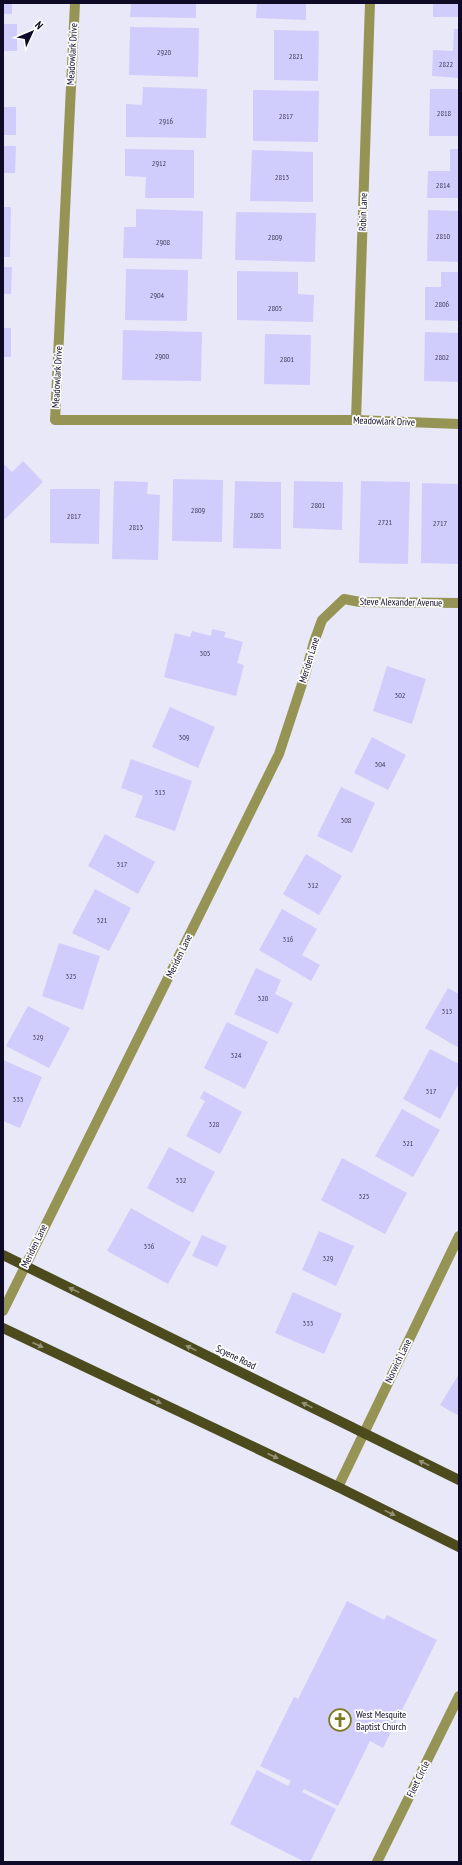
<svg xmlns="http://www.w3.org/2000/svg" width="462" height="1865" font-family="'PT Sans Narrow',sans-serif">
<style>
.building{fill:#d0cdfc}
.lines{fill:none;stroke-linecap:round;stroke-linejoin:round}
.minor{stroke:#969455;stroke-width:10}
.major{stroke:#4c4b1e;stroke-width:10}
.oneway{fill:#949378}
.labels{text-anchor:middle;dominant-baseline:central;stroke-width:3.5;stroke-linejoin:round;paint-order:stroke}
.number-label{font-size:8px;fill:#3f3b5b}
.street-label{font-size:10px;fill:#0f0a25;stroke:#fff}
.poi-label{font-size:10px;fill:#0f0a25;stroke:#fff;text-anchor:start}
</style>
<rect width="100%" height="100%" fill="#e8e8f8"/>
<!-- building -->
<g class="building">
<rect x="3" y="3" width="9" height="11"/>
<polygon points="131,3 196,3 196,18 130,17"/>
<polygon points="257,3 306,3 306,20 256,18"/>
<rect x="433" y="3" width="26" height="14"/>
<rect x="3" y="24" width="14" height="27"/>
<polygon points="130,27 199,28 198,77 129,75"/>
<polygon points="454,29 459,29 459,78 432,76 433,50 453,51"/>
<polygon points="274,30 319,31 318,81 274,80"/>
<polygon points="143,87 207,89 206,138 126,137 126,104 142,105"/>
<polygon points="430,89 459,89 459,136 429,136"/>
<polygon points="253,90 319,91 318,142 253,141"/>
<rect x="3" y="107" width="13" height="28"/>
<polygon points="3,146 16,146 15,173 3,173"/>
<polygon points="125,149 194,150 194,198 145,198 146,177 125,176"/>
<polygon points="450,149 459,149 459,198 427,198 428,171 450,171"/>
<polygon points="252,150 313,152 313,202 250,201"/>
<polygon points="3,207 11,207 10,257 3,257"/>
<polygon points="136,209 203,211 202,259 123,258 124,227 136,227"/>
<polygon points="428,210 459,211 459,262 427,261"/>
<polygon points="236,212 316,213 315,262 235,260"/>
<polygon points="3,267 12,267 11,294 3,294"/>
<polygon points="126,269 188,270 187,321 125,320"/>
<polygon points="237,271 298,272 298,294 314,295 313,322 237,320"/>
<polygon points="441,272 459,272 459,321 425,320 425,287 441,287"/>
<rect x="3" y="328" width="8" height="29"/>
<polygon points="123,330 202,332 201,381 122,380"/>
<polygon points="425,332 459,333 459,382 424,381"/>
<polygon points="265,334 311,335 310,385 264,384"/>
<polygon points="23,461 43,482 3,521 3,463 12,472"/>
<polygon points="173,479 223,480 222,542 172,541"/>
<polygon points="114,481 148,482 147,494 160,495 158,560 112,559"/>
<polygon points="235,481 281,482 281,549 233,548"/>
<polygon points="294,481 343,482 342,530 293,528"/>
<polygon points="361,481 410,482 408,564 359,563"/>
<polygon points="422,483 459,484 459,564 421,563"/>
<polygon points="50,489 100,489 99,544 50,543"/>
<polygon points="212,629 226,632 224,637 243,642 237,663 244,665 236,696 164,677 175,633 190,637 192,631 211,636"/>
<polygon points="387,666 426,679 412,724 373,711"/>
<polygon points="170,707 215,727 198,768 152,747"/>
<polygon points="372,737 406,755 388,790 354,773"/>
<polygon points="131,759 192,781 175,831 135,817 143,796 121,788"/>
<polygon points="341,787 375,803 352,853 317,836"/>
<polygon points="105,834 155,862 138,894 88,866"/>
<polygon points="306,854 342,876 319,915 283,894"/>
<polygon points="95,889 131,908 109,951 72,933"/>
<polygon points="282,909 317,929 302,955 320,965 311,981 259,950"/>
<polygon points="59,943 100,956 83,1010 42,996"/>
<polygon points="256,968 281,980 275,994 293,1003 278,1034 234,1014"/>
<polygon points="448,988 459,994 459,1048 425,1028"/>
<polygon points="28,1006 70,1028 49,1068 6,1046"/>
<polygon points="227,1022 268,1042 245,1089 204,1068"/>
<polygon points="430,1049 459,1064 459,1083 440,1119 403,1099"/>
<polygon points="3,1060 42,1077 20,1128 3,1121"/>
<polygon points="204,1091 242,1112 220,1154 186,1136 205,1101 200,1098"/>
<polygon points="402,1109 440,1130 413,1177 375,1156"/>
<polygon points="169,1147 215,1172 193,1213 147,1188"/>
<polygon points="342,1158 407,1193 385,1234 321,1200"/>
<polygon points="131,1208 191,1242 168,1284 107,1251"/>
<polygon points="319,1231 354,1246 336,1286 302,1270"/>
<polygon points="202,1235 227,1246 217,1267 192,1256"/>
<polygon points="293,1292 342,1314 324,1354 275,1333"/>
<polygon points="459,1374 459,1416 440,1405"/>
<polygon points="347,1601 384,1620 387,1615 437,1640 383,1748 370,1741 338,1806 304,1789 302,1792 336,1809 310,1862 305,1862 230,1824 257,1770 288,1786 291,1781 260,1766 294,1697 298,1699"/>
</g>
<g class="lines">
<!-- minor -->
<g class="minor">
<polyline points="75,3 55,420 356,420 459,424"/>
<polyline points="356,420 370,3"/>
<polyline points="3,1311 279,754 305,675 314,642 322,620 344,599 360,602 459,603"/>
<polyline points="338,1487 459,1236"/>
<polyline points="377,1862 459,1696"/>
</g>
<!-- major -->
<g class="major">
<polyline points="3,1255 459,1480"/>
<polyline points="3,1328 338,1487 459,1547"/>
</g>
</g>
<!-- one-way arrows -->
<defs><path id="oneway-solid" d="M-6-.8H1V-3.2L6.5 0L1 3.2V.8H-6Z"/></defs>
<g class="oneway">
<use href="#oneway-solid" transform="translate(74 1290) rotate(-154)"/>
<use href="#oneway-solid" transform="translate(38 1345) rotate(25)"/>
<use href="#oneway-solid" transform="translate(191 1348) rotate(-154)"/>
<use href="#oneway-solid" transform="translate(156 1401) rotate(25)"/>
<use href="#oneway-solid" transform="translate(307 1405) rotate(-154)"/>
<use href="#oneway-solid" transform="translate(273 1456) rotate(25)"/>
<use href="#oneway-solid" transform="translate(424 1463) rotate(-154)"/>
<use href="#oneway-solid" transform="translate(390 1513) rotate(26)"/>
</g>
<!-- icons -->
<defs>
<g id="church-ring" transform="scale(1.15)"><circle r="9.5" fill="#fff" stroke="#7d7a20" stroke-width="1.5"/><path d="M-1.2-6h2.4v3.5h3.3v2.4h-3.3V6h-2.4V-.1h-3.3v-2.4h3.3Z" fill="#7d7a20"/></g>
</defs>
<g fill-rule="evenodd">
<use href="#church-ring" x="340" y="1720"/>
</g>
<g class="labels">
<!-- number labels -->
<g class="number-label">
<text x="164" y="52">2920</text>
<text x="296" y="56">2821</text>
<text x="446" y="64">2822</text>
<text x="444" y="113">2818</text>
<text x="286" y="116">2817</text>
<text x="166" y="121">2916</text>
<text x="159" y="163">2912</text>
<text x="282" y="177">2813</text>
<text x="443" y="185">2814</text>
<text x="443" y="236">2810</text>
<text x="275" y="237">2809</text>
<text x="163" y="242">2908</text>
<text x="157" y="295">2904</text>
<text x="442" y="304">2806</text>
<text x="275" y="308">2805</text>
<text x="162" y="356">2900</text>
<text x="442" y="357">2802</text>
<text x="287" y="359">2801</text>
<text x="318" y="505">2801</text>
<text x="198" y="510">2809</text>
<text x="257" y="515">2805</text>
<text x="74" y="516">2817</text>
<text x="385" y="522">2721</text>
<text x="440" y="523">2717</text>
<text x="136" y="527">2813</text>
<text x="205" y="653">305</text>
<text x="400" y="695">302</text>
<text x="184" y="737">309</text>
<text x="380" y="764">304</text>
<text x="160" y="792">313</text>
<text x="346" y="820">308</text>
<text x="122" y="864">317</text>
<text x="313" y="885">312</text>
<text x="102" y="920">321</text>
<text x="288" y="939">316</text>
<text x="71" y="976">325</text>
<text x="263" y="998">320</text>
<text x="447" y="1011">313</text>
<text x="38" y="1037">329</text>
<text x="236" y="1055">324</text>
<text x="431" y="1091">317</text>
<text x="18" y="1099">333</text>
<text x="214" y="1124">328</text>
<text x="408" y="1143">321</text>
<text x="181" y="1180">332</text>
<text x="364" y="1196">325</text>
<text x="149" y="1246">336</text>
<text x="328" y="1258">329</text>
<text x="308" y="1323">333</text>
</g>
<!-- street labels -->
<g class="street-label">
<text transform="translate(72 54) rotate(-87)">Meadowlark Drive</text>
<text transform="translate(363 212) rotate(-88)">Robin Lane</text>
<text transform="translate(57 377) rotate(-87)">Meadowlark Drive</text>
<text transform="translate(384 421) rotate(2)">Meadowlark Drive</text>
<text transform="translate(401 602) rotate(1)">Steve Alexander Avenue</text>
<text transform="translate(309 660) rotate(-73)">Meriden Lane</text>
<text transform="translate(179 956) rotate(-64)">Meriden Lane</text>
<text transform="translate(34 1246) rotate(-64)">Meriden Lane</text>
<text transform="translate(236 1357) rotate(26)">Scyene Road</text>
<text transform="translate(398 1361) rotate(-64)">Norwich Lane</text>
<text transform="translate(418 1779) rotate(-64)">Fleet Circle</text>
</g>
<!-- poi labels -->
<g class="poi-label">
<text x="356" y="1714">West Mesquite<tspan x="356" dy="12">Baptist Church</tspan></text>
</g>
</g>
<!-- border -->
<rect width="462" height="1865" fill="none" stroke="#0f0a25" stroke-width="8"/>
<!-- north arrow -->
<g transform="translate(32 32) rotate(46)" stroke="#ffffff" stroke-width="3" paint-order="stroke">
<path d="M0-3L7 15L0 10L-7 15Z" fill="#0f0a25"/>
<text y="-6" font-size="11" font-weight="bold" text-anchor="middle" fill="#0f0a25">N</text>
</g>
</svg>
